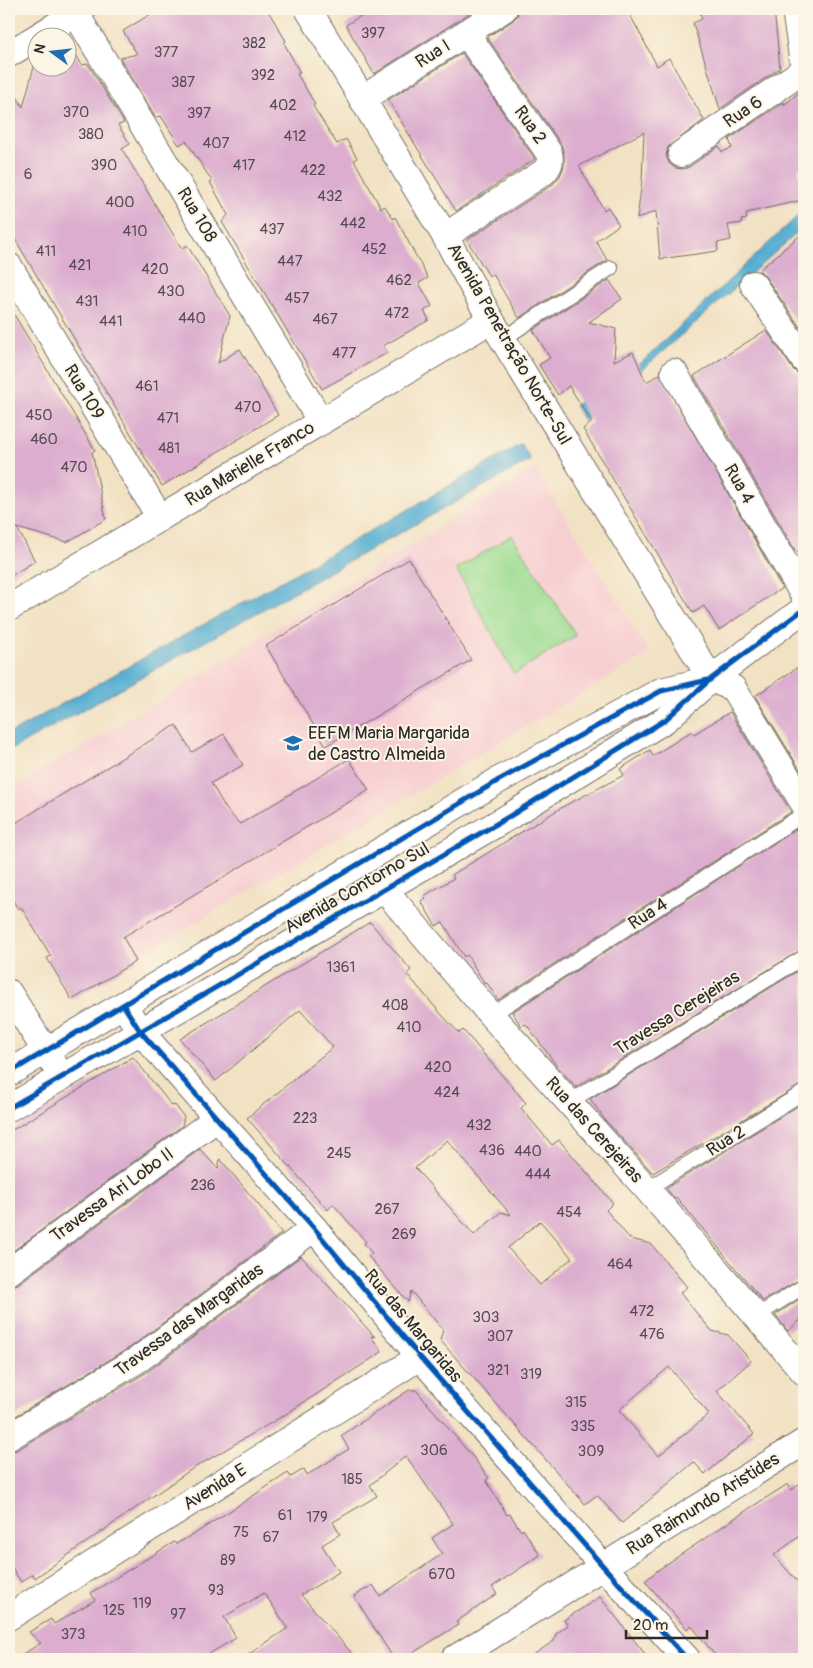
<svg xmlns="http://www.w3.org/2000/svg" width="813" height="1668" font-family="Pangolin,sans-serif">
<style>
.built{fill:#f7cfd1}
.green{fill:#9edd93;stroke:#64845f}
.water{fill:#55aed2;stroke:#406c7e}
.building{fill:#dcadcf;fill-rule:evenodd}
.lines{fill:none;stroke-linecap:round;stroke-linejoin:round}
.service-casing{stroke:#716b61;stroke-width:16}
.minor-casing{stroke:#716b61;stroke-width:28}
.service{stroke:#fff;stroke-width:14}
.minor{stroke:#fff;stroke-width:26}
.cycleway-casing{stroke:#fcf5e5;stroke-width:8}
.cycleway{stroke:#0057b8;stroke-width:5}
.labels{text-anchor:middle;dominant-baseline:central;stroke-width:4;stroke-linejoin:round;paint-order:stroke}
.number-label{font-size:15px;fill:#574c54}
.street-label{font-size:18px;fill:#2b2b2b;stroke:#fcf5e5}
.poi-label{font-size:18px;fill:#2b2b2b;stroke:#fcf5e5;text-anchor:start}
</style>
<rect width="100%" height="100%" fill="#fcf5e5"/>
<filter id="ink" filterUnits="userSpaceOnUse"><feTurbulence type="fractalNoise" baseFrequency=".02" numOctaves="2"/><feDisplacementMap in="SourceGraphic" scale="10" xChannelSelector="R" yChannelSelector="G"/><feConvolveMatrix kernelMatrix="1 2 1 2 8 2 1 2 1" color-interpolation-filters="sRGB"/></filter>
<filter id="wash" filterUnits="userSpaceOnUse"><feTurbulence type="fractalNoise" baseFrequency=".0096" numOctaves="4" result="noise"/><feDisplacementMap in="SourceGraphic" scale="20" xChannelSelector="R" yChannelSelector="G"/><feGaussianBlur stdDeviation="1.12" result="paint"/><feColorMatrix in="noise" values="0 0 0 0 0 0 0 0 0 0 0 0 0 0 0 0 0 1.4 0 .05"/><feComposite in="paint" operator="in"/></filter>
<g filter="url(#wash)">
<rect width="100%" height="100%" fill="#f2e2c4"/>
<!-- built -->
<polygon class="built" points="535,468 650,653 158,945 70,994 9,893 9,790 167,696"/>
<!-- green -->
<polygon class="green" points="512,535 576,635 514,674 456,569"/>
<!-- water -->
<g class="water">
<polygon points="804,210 804,227 584,421 575,405 642,362"/>
<path d="M521 444 531 460 9 751V734C179 637 352 544 521 444Z"/>
</g>
<g id="blocks">
<!-- building -->
<g class="building">
<polygon points="159,9 267,9 286,41 284,43 300,73 297,74 315,104 313,106 337,144 346,139 357,158 354,160 381,208 385,206 393,219 395,217 428,278 419,283 432,306 424,311 429,320 383,346 387,353 322,389 222,222 228,215 210,182 212,181 186,141 179,145 161,116 155,117 120,58 137,54 123,31"/>
<polygon points="372,9 476,9 374,74 346,25"/>
<polygon points="519,9 627,9 657,66 669,58 704,120 668,147 666,156 669,163 675,168 683,169 689,167 719,146 722,152 732,148 729,139 784,102 784,105 804,88 804,166 798,168 803,200 746,213 747,219 741,220 742,223 728,225 731,240 717,243 718,251 660,259 656,211 637,219 642,181 644,132 579,166 604,210 608,207 619,225 596,241 607,260 519,318 493,274 489,276 467,240 552,185 560,176 564,166 564,154 561,144 487,37 512,21 517,16"/>
<polygon points="699,9 774,9 780,68 720,109 693,23 702,19"/>
<polygon points="69,43 82,65 88,64 124,123 118,125 130,144 122,149 153,201 182,249 187,245 230,316 218,363 240,349 278,415 162,486 9,229 9,84 23,107 35,63 38,61 38,68 68,68"/>
<polygon points="462,53 535,159 456,211 388,100"/>
<polygon points="804,232 804,333 765,276 759,270"/>
<polygon points="609,280 622,299 589,322 616,329 614,361 633,352 646,382 660,374 782,588 719,630 704,606 693,613 583,429 592,422 569,386 558,395 539,365 550,358 533,330"/>
<polygon points="9,306 95,450 92,452 106,519 67,542 17,528 35,561 9,577"/>
<polygon points="766,330 792,368 797,373 804,375 804,549 796,552 694,376"/>
<polygon points="409,559 471,660 326,746 266,646"/>
<polygon points="804,663 804,776 755,696"/>
<polygon points="730,712 791,812 498,1000 487,983 485,984 467,955 464,957 443,922 436,926 421,901 426,898 424,896 454,878 452,875 510,839 566,805 624,775 620,769 650,750 653,756 692,731 694,734"/>
<polygon points="176,725 192,752 224,734 243,765 211,783 226,809 240,824 349,759 369,790 123,937 136,961 72,1000 47,958 51,956 21,907 18,909 9,894 9,827"/>
<polygon points="804,824 804,948 576,1087 557,1066 526,1024 521,1026 512,1012"/>
<path d="M370 922 411 970 407 974 441 1014 459 1033 463 1030 526 1103 521 1108 552 1145 559 1140 613 1203 606 1210 630 1239 651 1244 687 1287 680 1293 699 1316 712 1331 728 1335 751 1361 717 1391 754 1434 705 1474 694 1462 622 1523 597 1495 585 1504 440 1340 443 1330 411 1291 408 1302 368 1256 372 1253 364 1244 366 1242 333 1204 328 1210 247 1118 333 1047 300 1010 216 1081 180 1039ZM447 1140 511 1215 501 1212 474 1235 415 1168ZM540 1221 572 1258 540 1285 508 1248ZM669 1367 709 1414 658 1456 619 1410Z"/>
<polygon points="804,967 804,1083 653,1173 606,1121 590,1099"/>
<polygon points="133,1057 172,1106 175,1105 184,1117 182,1126 9,1254 9,1132"/>
<polygon points="804,1102 804,1277 763,1301 676,1197 675,1199 666,1188"/>
<polygon points="200,1149 218,1169 220,1159 282,1233 131,1347 9,1420 9,1287 18,1284"/>
<polygon points="301,1256 375,1337 371,1336 382,1352 286,1414 189,1471 35,1578 33,1574 21,1582 9,1563 9,1452 17,1450 147,1372"/>
<polygon points="804,1296 804,1317 788,1331 775,1315"/>
<polygon points="409,1390 416,1390 472,1456 489,1478 486,1480 507,1515 510,1514 521,1531 523,1529 540,1555 492,1587 497,1594 456,1622 458,1625 403,1659 394,1659 354,1596 373,1585 380,1596 442,1554 432,1538 453,1524 406,1456 370,1485 377,1496 333,1522 340,1534 322,1545 339,1572 301,1595 357,1659 242,1659 288,1628 264,1593 224,1617 236,1638 200,1659 15,1659 41,1643 29,1632 51,1619 54,1624 78,1610 95,1600 91,1593 174,1542 176,1544 196,1533 288,1473 291,1477 304,1469 307,1475 349,1449 341,1436"/>
<polygon points="804,1480 804,1533 774,1555 804,1589 804,1659 718,1659 691,1625 687,1629 645,1581 658,1570 750,1508 788,1484 792,1490"/>
<polygon points="600,1597 649,1659 527,1659 554,1641 556,1634 568,1625 564,1620"/>
</g>
</g>
</g>
<g filter="url(#ink)">
<use href="#blocks" fill-opacity="0" stroke="#716b61" stroke-width="1"/>
<g class="lines">
<!-- service casing -->
<g class="service-casing">
<g id="service">
<polyline points="503,339 611,268"/>
<polyline points="491,1015 804,814"/>
<polyline points="569,1102 804,957"/>
<polyline points="647,1189 804,1092"/>
<polyline points="755,1317 804,1286"/>
</g>
</g>
<!-- minor casing -->
<g class="minor-casing">
<g id="minor">
<polyline points="73,9 321,422"/>
<polyline points="308,9 445,236 491,320 711,679"/>
<polyline points="795,9 804,70"/>
<polyline points="9,54 83,9"/>
<polyline points="362,99 504,9"/>
<polyline points="681,154 804,70"/>
<path d="M445 236 544 172C550 165 551 161 549 153L466 33"/>
<polyline points="9,266 160,518"/>
<polyline points="753,284 804,360"/>
<polyline points="674,372 804,596"/>
<polyline points="9,608 491,320"/>
<polyline points="711,679 733,688 804,804"/>
<polyline points="383,888 491,1015 647,1189 804,1372"/>
<polyline points="9,993 55,1066"/>
<polyline points="124,1006 140,1031 314,1228 420,1357 603,1566 687,1659"/>
<polyline points="9,1073 499,780 661,691 707,680"/>
<polyline points="9,1108 510,816 665,720 711,679 804,609"/>
<polyline points="9,1272 216,1119"/>
<polyline points="9,1437 139,1359 314,1228"/>
<polyline points="9,1617 420,1357"/>
<polyline points="454,1659 804,1442"/>
</g>
</g>
<!-- service -->
<use href="#service" class="service"/>
<!-- minor -->
<use href="#minor" class="minor"/>
<!-- cycleway casing -->
<g class="cycleway-casing">
<g id="cycleway">
<polyline points="124,1006 140,1031 314,1228 420,1357 603,1566 687,1659"/>
<polyline points="9,1073 499,780 661,691 708,680"/>
<polyline points="9,1108 510,816 665,720 711,679 804,609"/>
</g>
</g>
<!-- cycleway -->
<use href="#cycleway" class="cycleway"/>
</g>
</g>
<!-- icons -->
<defs>
<g id="school-bare" transform="scale(1.5)"><path d="M0-5L7-2L0 1L-7-2ZM-4 1L0 2.5L4 1V4Q0 6-4 4Z" fill="#1f6fb2" stroke="#fcf5e5" stroke-width="2.5" paint-order="stroke"/></g>
</defs>
<g fill-rule="evenodd">
<use href="#school-bare" x="293" y="743"/>
</g>
<g class="labels">
<!-- number labels -->
<g class="number-label">
<text x="373" y="33">397</text>
<text x="254" y="43">382</text>
<text x="166" y="52">377</text>
<text x="263" y="75">392</text>
<text x="183" y="82">387</text>
<text x="283" y="105">402</text>
<text x="76" y="112">370</text>
<text x="199" y="113">397</text>
<text x="91" y="134">380</text>
<text x="295" y="136">412</text>
<text x="216" y="143">407</text>
<text x="104" y="165">390</text>
<text x="244" y="165">417</text>
<text x="313" y="170">422</text>
<text x="28" y="174">6</text>
<text x="330" y="196">432</text>
<text x="120" y="202">400</text>
<text x="353" y="223">442</text>
<text x="272" y="229">437</text>
<text x="135" y="231">410</text>
<text x="374" y="249">452</text>
<text x="46" y="251">411</text>
<text x="290" y="261">447</text>
<text x="80" y="265">421</text>
<text x="155" y="269">420</text>
<text x="399" y="280">462</text>
<text x="171" y="291">430</text>
<text x="297" y="298">457</text>
<text x="87" y="301">431</text>
<text x="397" y="313">472</text>
<text x="192" y="318">440</text>
<text x="325" y="319">467</text>
<text x="111" y="321">441</text>
<text x="344" y="353">477</text>
<text x="147" y="386">461</text>
<text x="248" y="407">470</text>
<text x="39" y="415">450</text>
<text x="168" y="418">471</text>
<text x="44" y="439">460</text>
<text x="169" y="448">481</text>
<text x="74" y="467">470</text>
<text x="341" y="967">1361</text>
<text x="395" y="1005">408</text>
<text x="409" y="1027">410</text>
<text x="438" y="1067">420</text>
<text x="447" y="1092">424</text>
<text x="305" y="1118">223</text>
<text x="479" y="1125">432</text>
<text x="492" y="1150">436</text>
<text x="528" y="1151">440</text>
<text x="339" y="1153">245</text>
<text x="538" y="1174">444</text>
<text x="203" y="1185">236</text>
<text x="387" y="1209">267</text>
<text x="569" y="1212">454</text>
<text x="404" y="1234">269</text>
<text x="620" y="1264">464</text>
<text x="642" y="1311">472</text>
<text x="486" y="1317">303</text>
<text x="652" y="1334">476</text>
<text x="500" y="1336">307</text>
<text x="498" y="1370">321</text>
<text x="531" y="1374">319</text>
<text x="576" y="1402">315</text>
<text x="583" y="1426">335</text>
<text x="434" y="1450">306</text>
<text x="591" y="1451">309</text>
<text x="352" y="1479">185</text>
<text x="285" y="1515">61</text>
<text x="317" y="1517">179</text>
<text x="241" y="1532">75</text>
<text x="271" y="1537">67</text>
<text x="228" y="1560">89</text>
<text x="442" y="1574">670</text>
<text x="216" y="1590">93</text>
<text x="142" y="1603">119</text>
<text x="114" y="1610">125</text>
<text x="178" y="1614">97</text>
<text x="73" y="1634">373</text>
</g>
<!-- street labels -->
<g class="street-label">
<text transform="translate(433 54) rotate(-32)">Rua I</text>
<text transform="translate(743 112) rotate(-34)">Rua 6</text>
<text transform="translate(530 125) rotate(55)">Rua 2</text>
<text transform="translate(197 215) rotate(59)">Rua 108</text>
<text transform="translate(509 344) rotate(60)">Avenida Penetração Norte-Sul</text>
<text transform="translate(84 392) rotate(59)">Rua 109</text>
<text transform="translate(250 464) rotate(-31)">Rua Marielle Franco</text>
<text transform="translate(739 484) rotate(60)">Rua 4</text>
<text transform="translate(357 888) rotate(-30)">Avenida Contorno Sul</text>
<text transform="translate(648 914) rotate(-33)">Rua 4</text>
<text transform="translate(677 1013) rotate(-32)">Travessa Cerejeiras</text>
<text transform="translate(594 1130) rotate(48)">Rua das Cerejeiras</text>
<text transform="translate(726 1141) rotate(-32)">Rua 2</text>
<text transform="translate(112 1195) rotate(-36)">Travessa Ari Lobo II</text>
<text transform="translate(189 1320) rotate(-36)">Travessa das Margaridas</text>
<text transform="translate(413 1326) rotate(50)">Rua das Margaridas</text>
<text transform="translate(215 1487) rotate(-32)">Avenida E</text>
<text transform="translate(703 1504) rotate(-32)">Rua Raimundo Aristides</text>
</g>
<!-- poi labels -->
<g class="poi-label">
<text x="308" y="733">EEFM Maria Margarida<tspan x="308" dy="21">de Castro Almeida</tspan></text>
</g>
</g>
<!-- margin -->
<rect width="813" height="1668" fill="none" stroke="#fcf5e5" stroke-width="30"/>
<!-- north arrow -->
<g transform="translate(52 52) rotate(285)"><circle r="24" fill="#fcf5e5" stroke="#a8a49b"/>
<path d="M0-4L9 19L0 12L-9 19Z" fill="#1f6fb2"/>
<text y="-8" font-size="14" font-weight="bold" text-anchor="middle" fill="#2b2b2b">N</text>
</g>
<!-- scale -->
<path d="M626 1630v8h81v-8" fill="none" stroke="#2b2b2b" stroke-width="2.5"/>
<text x="633" y="1630" font-size="15" fill="#2b2b2b" stroke="#fcf5e5" stroke-width="4" paint-order="stroke">20 m</text>
</svg>
